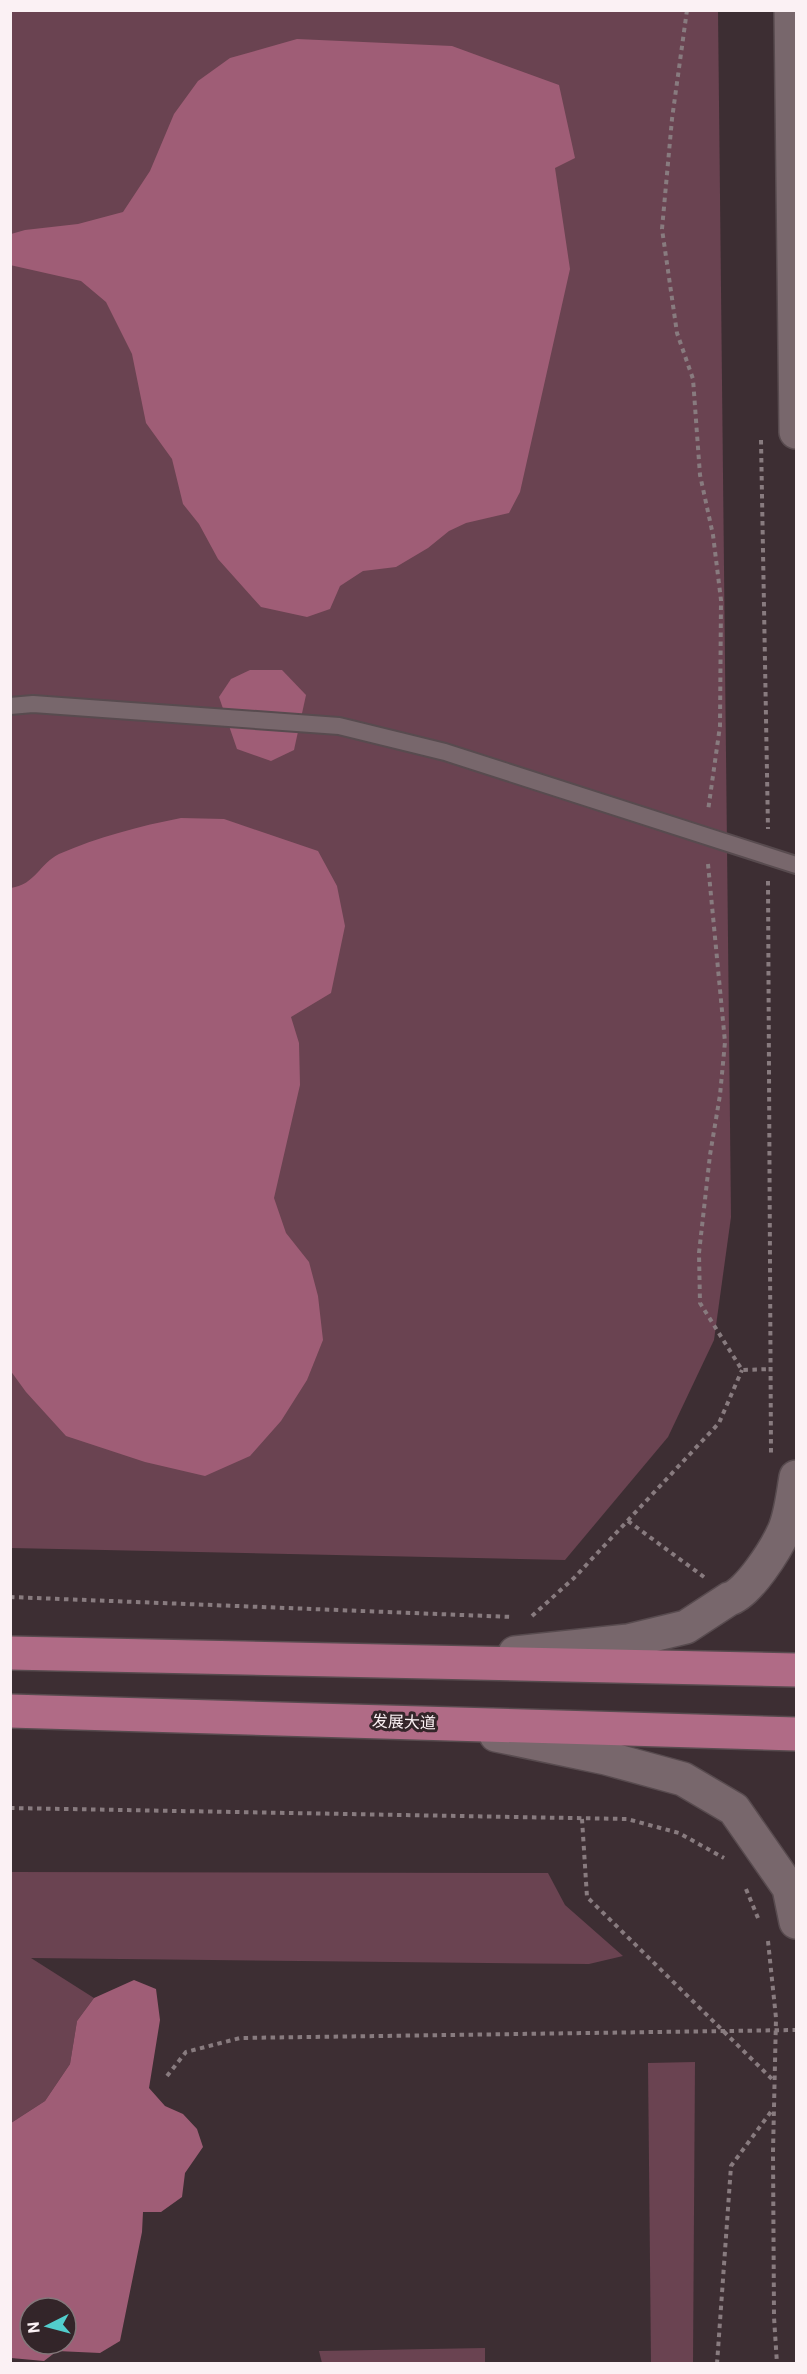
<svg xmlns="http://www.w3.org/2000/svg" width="807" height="2374" font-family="Roboto,'Noto Sans SC',sans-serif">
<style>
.green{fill:#6a4351}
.water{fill:#9f5d76;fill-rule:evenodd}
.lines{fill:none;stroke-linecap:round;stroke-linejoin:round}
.lane-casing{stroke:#584b4f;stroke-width:20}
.secondary-casing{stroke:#584b4f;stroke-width:36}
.primary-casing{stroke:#584b4f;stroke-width:36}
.path{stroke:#887b7f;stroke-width:4;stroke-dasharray:4.5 4.5;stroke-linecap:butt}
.lane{stroke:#78676c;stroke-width:16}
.secondary{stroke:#78676c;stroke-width:33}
.primary{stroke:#b06b86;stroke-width:33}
.labels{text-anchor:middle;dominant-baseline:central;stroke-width:6;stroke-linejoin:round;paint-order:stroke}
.street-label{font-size:16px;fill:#fbf1f4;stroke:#332529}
</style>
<rect width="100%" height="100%" fill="#3d2e33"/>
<!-- green -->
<g class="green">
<polygon points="11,11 718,11 731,1217 714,1340 668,1437 565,1560 11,1548"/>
<polygon points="11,1872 548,1873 565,1905 623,1956 589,1964 31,1958 94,1998 77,2021 70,2064 45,2101 11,2123"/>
<polygon points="695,2062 693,2363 651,2363 648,2063"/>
<polygon points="485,2348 485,2363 322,2363 319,2351"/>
</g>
<!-- water -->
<g class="water">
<polygon points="297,39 452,46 559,85 575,158 555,168 570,269 520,492 509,513 466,523 449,531 428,548 396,567 363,571 340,586 330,609 307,617 261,607 218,559 199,524 183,504 172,459 146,423 132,354 106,302 81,281 10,265 11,234 25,230 78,224 123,212 150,171 174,114 198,81 230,58"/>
<polygon points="250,670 282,670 306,695 294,750 271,761 237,749 219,697 231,679"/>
<path d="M181 818 224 819 318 851 337 886 345 926 331 993 291 1017 299 1043 300 1085 274 1198 286 1233 309 1262 318 1296 323 1340 307 1380 281 1421 250 1456 205 1476 145 1462 66 1436 26 1392 10 1370 11 888C36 884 39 864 59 854 98 837 140 826 181 818Z"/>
<path d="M134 1980 156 1989 160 2020 149 2088 165 2106 183 2114 197 2129 203 2147 185 2173 182 2197 161 2212H143L142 2232 120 2341 100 2353 57 2351 44 2361 11 2358V2123L45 2101 70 2064 77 2021 94 1998ZM30 2308H66V2344H30Z"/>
</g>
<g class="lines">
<!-- lane casing -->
<g class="lane-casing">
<polyline id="lane" points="10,706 33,704 339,726 445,752 796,865"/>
</g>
<!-- secondary casing -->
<g class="secondary-casing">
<g id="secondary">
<polyline points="791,10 796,432"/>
<path d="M515 1653 628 1641 686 1627 729 1599C748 1594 776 1549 784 1531 791 1515 793 1494 796 1477"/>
<polyline points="496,1735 606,1758 683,1779 734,1809 789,1888 796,1922"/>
</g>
</g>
<!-- primary casing -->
<g class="primary-casing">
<g id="primary">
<polyline points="10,1653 796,1670"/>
<polyline points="10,1711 796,1734"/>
</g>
</g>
<!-- path -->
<g class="path">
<polyline points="687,10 672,119 662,229 677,333 693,379 700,475 713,535 721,600 720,726 708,811"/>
<polyline points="761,440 768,829"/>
<polyline points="708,864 725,1042 720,1095 710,1155 699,1253 700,1303 742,1370 771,1369"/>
<polyline points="768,881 771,1453"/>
<polyline points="628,1521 704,1577"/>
<polyline points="10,1597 513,1617"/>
<polyline points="532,1616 574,1578 719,1423 742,1370"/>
<polyline points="10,1808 627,1819 679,1833 724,1858"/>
<polyline points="582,1819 587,1897 774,2081"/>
<polyline points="746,1889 758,1918"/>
<polyline points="768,1941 776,2018 773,2152 774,2317 777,2364"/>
<polyline points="167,2076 186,2052 240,2038 796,2030"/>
<polyline points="717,2364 731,2166 773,2109"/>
</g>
<!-- lane -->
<use href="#lane" class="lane"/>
<!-- secondary -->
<use href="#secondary" class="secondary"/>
<!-- primary -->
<use href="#primary" class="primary"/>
</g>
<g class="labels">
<!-- street labels -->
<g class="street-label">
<text transform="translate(404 1722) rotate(2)">发展大道</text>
</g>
</g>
<!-- border -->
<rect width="807" height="2374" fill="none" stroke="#fbf1f4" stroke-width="24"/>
<!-- north arrow -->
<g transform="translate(48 2326) rotate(264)"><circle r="28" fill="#332529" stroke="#83777a" stroke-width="1.5"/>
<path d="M0-4.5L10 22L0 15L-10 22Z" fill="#52cdcc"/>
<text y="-9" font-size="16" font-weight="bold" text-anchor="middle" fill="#fbf1f4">N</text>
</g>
</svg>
